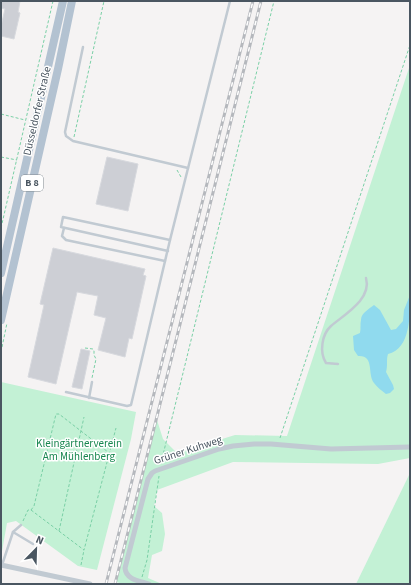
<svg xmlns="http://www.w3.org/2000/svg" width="411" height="585" font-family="'Source Sans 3',sans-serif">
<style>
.green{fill:#c3f1d5}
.water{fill:#90daee}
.building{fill:#cdcfd5;stroke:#d7d9de}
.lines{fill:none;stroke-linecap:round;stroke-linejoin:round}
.path{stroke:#7ad0a6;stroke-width:1;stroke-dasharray:3 2;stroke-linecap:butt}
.service{stroke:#c1cad2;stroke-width:2.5}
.minor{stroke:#c1cad2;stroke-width:5}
.primary{stroke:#b3c2d1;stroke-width:8}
.rail-casing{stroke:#b5b8bd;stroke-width:3}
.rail{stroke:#fff;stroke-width:1.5;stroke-dasharray:4.5;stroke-linecap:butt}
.labels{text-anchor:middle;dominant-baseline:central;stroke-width:3;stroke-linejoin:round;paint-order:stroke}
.shield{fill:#fff;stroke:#808990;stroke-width:1}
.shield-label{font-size:10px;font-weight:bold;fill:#4a5661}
.street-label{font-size:11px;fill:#4a5661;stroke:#fff}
.park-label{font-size:11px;fill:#17864f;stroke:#fff}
</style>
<rect width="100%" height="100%" fill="#f5f3f3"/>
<!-- green -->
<g class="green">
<polygon points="410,65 410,458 378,464 233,462 157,490 154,506 162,513 165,534 162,551 152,555 148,578 162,584 124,584 116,582 157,420 163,439 177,453 235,435 287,436"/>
<polygon points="1,382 136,412 131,439 97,570 78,566 16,521 7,523 1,557"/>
<polygon points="410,473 410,584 356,584"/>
</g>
<!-- water -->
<path class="water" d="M410 295C410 314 411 349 388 354 386 360 388 365 386 372L393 385 394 389 390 393 386 394C382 391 377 387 374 383 367 374 375 355 358 356L354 350 353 336 360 333C361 328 360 324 361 320 361 313 369 309 374 305L380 310 391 330 396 329 403 321 404 310Z"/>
<!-- building -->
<g class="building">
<polygon points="1,1 20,1 18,12 20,13 14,39 1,36 1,26 5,9 1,8"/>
<polygon points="107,157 138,164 128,211 96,204"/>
<polygon points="53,248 145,269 143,275 146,276 132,339 129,338 125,357 98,350 106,318 94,315 98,296 77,292 56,384 28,377 44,305 40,304"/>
<polygon points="81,349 90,351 82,389 72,387"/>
</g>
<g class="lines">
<!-- path -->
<g class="path">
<polyline points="1,114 25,120"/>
<polyline points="74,137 104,1"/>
<polyline points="1,157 17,160"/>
<polyline points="177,170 181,177"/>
<polyline points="1,228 53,1"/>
<polyline points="85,348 93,349 94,351 94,355 96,359 92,378"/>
<polyline points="1,352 7,323"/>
<polyline points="280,438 410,45"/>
<polyline points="161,463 274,1"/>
<polyline points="31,510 84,550 116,428"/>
<polyline points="23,521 28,510 31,510 34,506 56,414 59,414 108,452"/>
<polyline points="59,531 84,417"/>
<polyline points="81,565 84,550"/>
<polyline points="142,577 147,560 159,476"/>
</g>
<!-- service -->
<g class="service">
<polyline points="83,47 65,132 66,136 73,141 188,168"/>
<polyline points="64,228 62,236 66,240 165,261"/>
<polyline points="168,251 61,227 63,217 170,240"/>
<path d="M338 364 326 363C319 352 322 334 331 326 345 314 372 299 366 278"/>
<polyline points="66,392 127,406 131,405 170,240 230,1"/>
<polyline points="89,398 92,382"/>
<polyline points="13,532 33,544"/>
<polyline points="2,565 13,532 21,525"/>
</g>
<!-- minor -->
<g class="minor">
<polyline points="1,565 90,584"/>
<path d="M149 584C140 581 126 580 125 568L148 479 152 473 155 471 219 449 233 446 254 444H271L331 449 410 447"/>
</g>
<!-- primary -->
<g class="primary">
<polyline points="1,273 63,1"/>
<polyline points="1,320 58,69 72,1"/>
</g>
<!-- rail casing -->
<g class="rail-casing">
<g id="rail">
<polyline points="106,584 253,1"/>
<polyline points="115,584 261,1"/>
</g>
</g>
<!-- rail -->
<use href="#rail" class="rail"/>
</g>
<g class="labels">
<!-- shield labels -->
<rect class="shield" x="21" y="175" width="22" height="16" rx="3"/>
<g class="shield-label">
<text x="32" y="183">B 8</text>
</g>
<!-- street labels -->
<g class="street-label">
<text transform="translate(37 111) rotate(-77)">Düsseldorfer Straße</text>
<text transform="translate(188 450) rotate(-18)">Grüner Kuhweg</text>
</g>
<!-- park labels -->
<g class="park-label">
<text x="79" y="443">Kleingärtnerverein<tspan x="79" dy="13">Am Mühlenberg</tspan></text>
</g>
</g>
<!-- border -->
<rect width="411" height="585" fill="none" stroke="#4a5661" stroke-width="4"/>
<!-- north arrow -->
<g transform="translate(36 549) rotate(23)" stroke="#ffffff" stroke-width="3" paint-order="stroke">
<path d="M0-3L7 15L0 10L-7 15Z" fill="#4a5661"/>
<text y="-6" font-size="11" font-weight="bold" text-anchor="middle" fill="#4a5661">N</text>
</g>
</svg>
